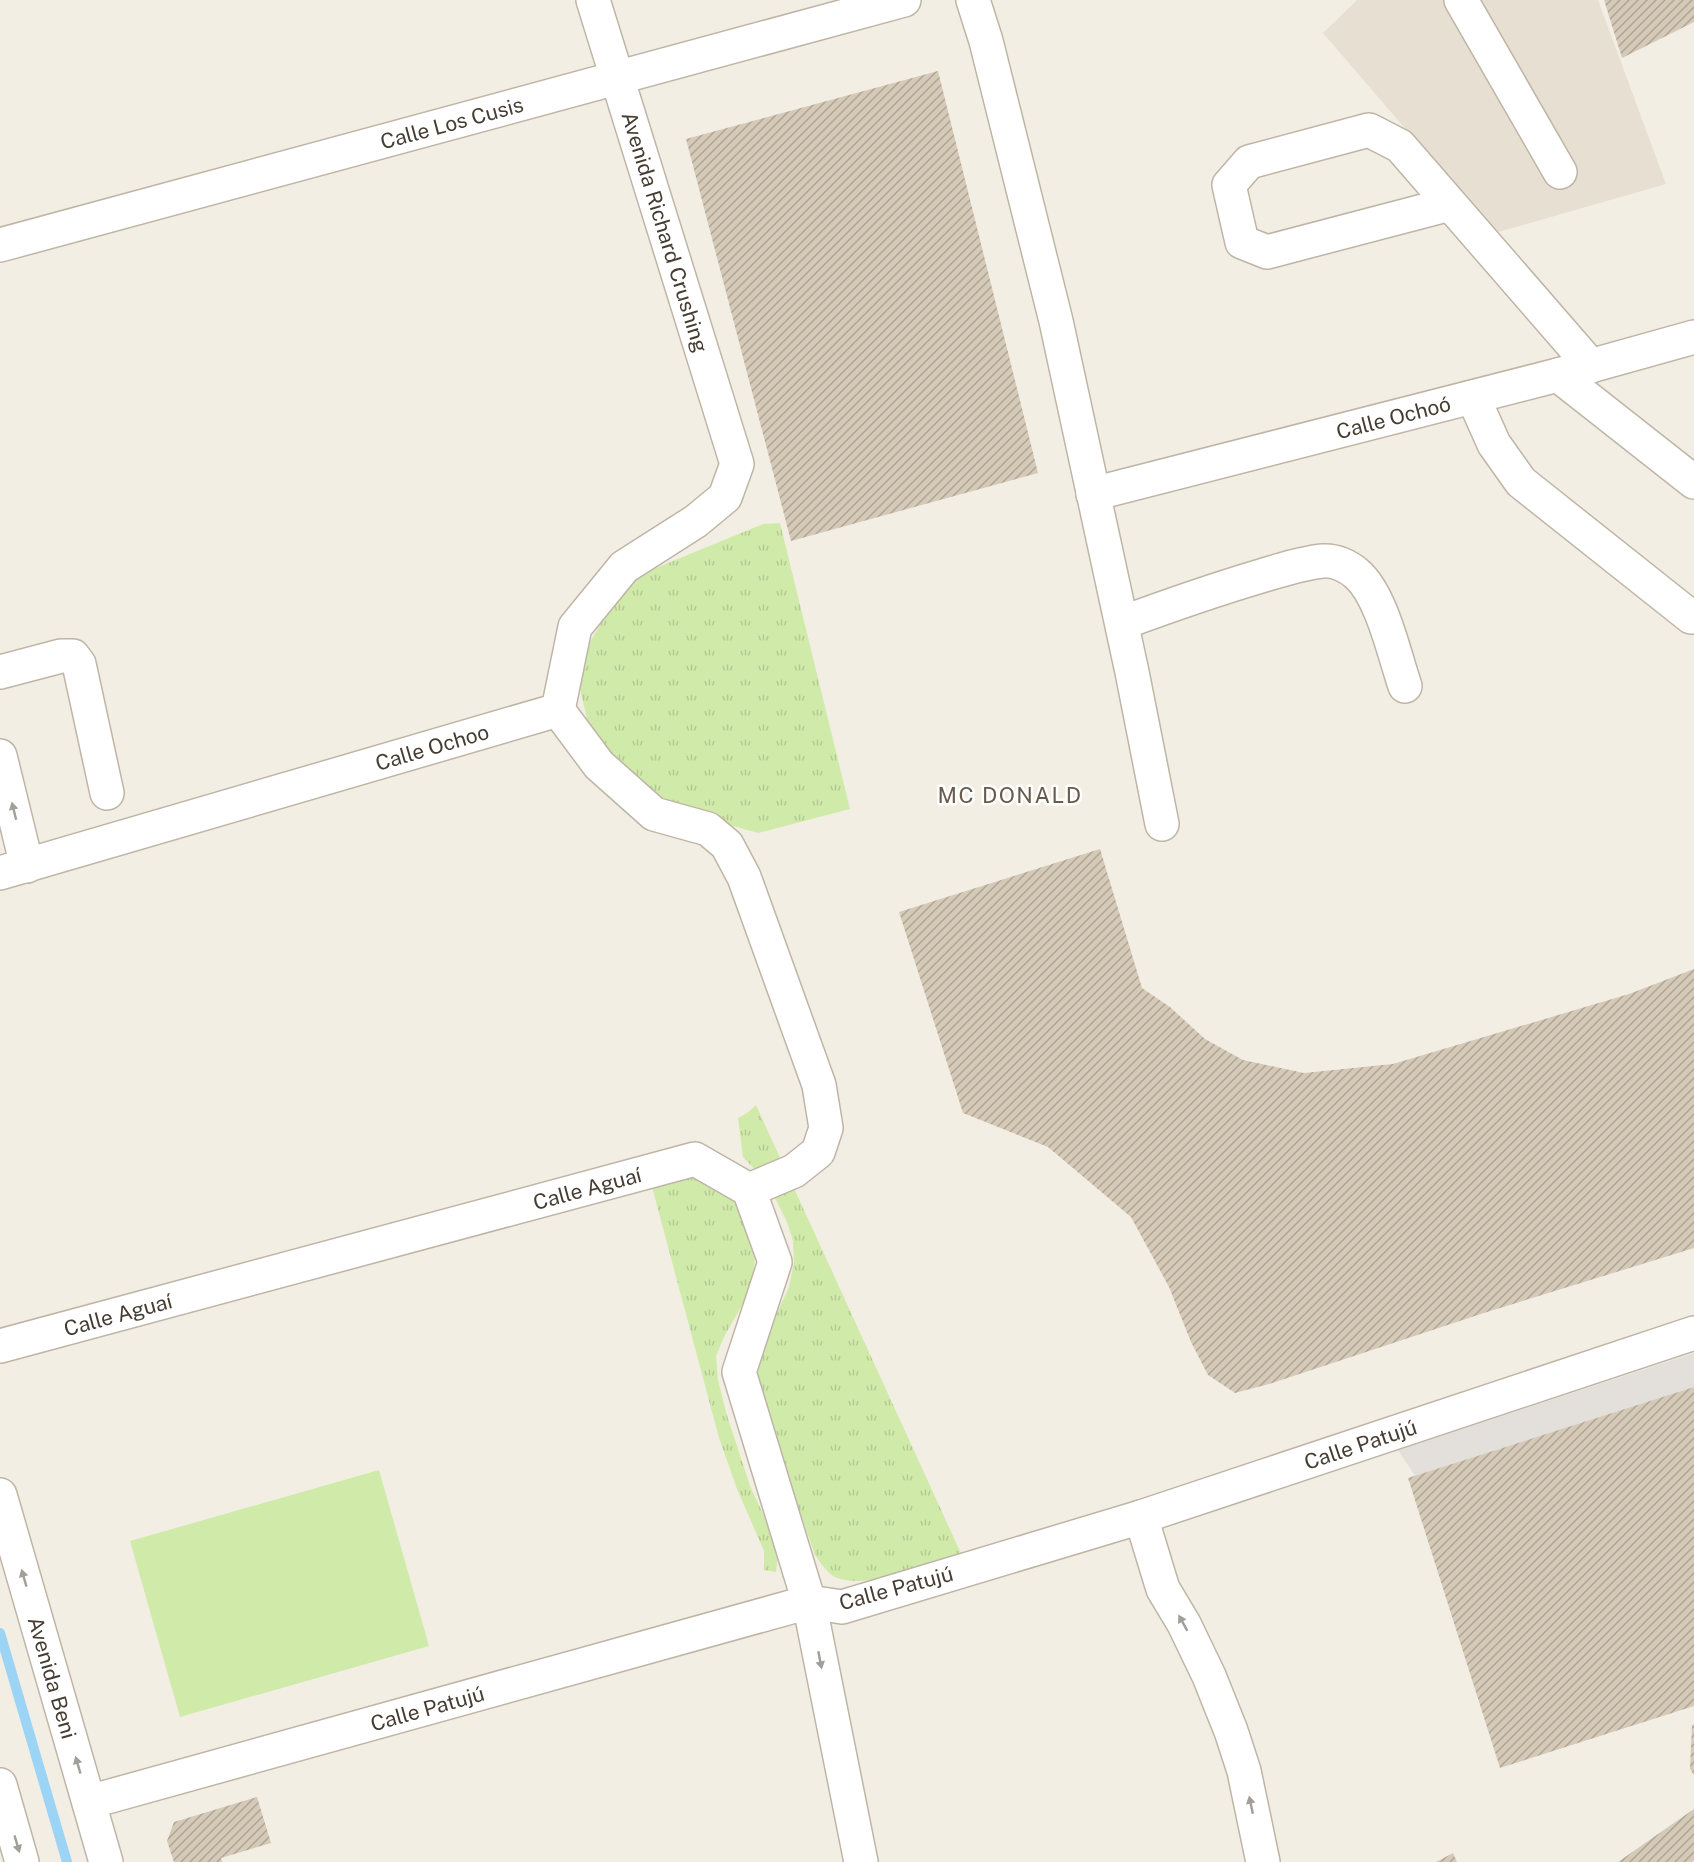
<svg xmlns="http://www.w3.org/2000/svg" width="1694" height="1862" font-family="'Public Sans',sans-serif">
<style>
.residential{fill:#e7dfd1}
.green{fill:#d0eba9}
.park{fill:url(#park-tufts)}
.parking{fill:#e3e0dc}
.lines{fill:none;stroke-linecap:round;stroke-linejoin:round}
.stream{stroke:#9bd4f5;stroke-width:10}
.building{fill:url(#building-hatch)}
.minor-casing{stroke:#bfb5a6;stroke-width:36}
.minor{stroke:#fff;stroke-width:33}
.oneway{fill:#a29e99}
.labels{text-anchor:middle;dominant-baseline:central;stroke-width:5;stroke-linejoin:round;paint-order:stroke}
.street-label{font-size:21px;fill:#453d33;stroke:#fff}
.neighbourhood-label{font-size:22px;letter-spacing:1.5px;fill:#695b4a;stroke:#fff}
</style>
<defs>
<pattern id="park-tufts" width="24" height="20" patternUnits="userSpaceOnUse" patternTransform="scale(1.5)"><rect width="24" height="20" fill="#d0eba9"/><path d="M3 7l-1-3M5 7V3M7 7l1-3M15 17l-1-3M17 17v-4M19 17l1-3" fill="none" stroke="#b4ca92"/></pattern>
<pattern id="building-hatch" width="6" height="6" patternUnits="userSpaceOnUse" patternTransform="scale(1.5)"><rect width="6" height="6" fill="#d5c9b8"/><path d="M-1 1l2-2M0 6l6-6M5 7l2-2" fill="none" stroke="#afa496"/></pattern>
</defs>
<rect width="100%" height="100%" fill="#f3eee3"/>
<!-- residential -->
<polygon class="residential" points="1357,0 1598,0 1666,184 1495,233 1323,33"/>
<!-- green -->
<polygon class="green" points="379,1470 429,1646 180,1717 130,1541"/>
<!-- park -->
<g class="park">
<polygon points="780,523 850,809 758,833 712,820 643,792 590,731 580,689 586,649 612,604 641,574 763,524"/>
<path d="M756 1105 964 1560C934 1567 864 1589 837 1578 827 1574 821 1563 815 1555L759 1395 758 1367 769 1330 789 1287 794 1262 793 1241 787 1222 774 1196 758 1173 743 1157 738 1118 747 1113Z"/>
<polygon points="689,1177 706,1180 728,1194 739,1208 754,1239 755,1257 753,1276 744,1302 725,1335 716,1356 718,1380 726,1412 750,1486 776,1542 778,1554 776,1572 764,1570 764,1551 737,1489 719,1438 651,1183"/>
</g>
<!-- parking -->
<polygon class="parking" points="1694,1353 1694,1387 1415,1476 1398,1450"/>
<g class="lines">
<!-- stream -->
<polyline class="stream" points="0,1633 67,1862"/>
</g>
<!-- building -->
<g class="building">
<polygon points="1604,0 1694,0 1694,22 1622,58"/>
<polygon points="938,71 1038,473 791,541 686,139"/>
<polygon points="1100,849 1142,988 1170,1007 1205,1039 1243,1060 1304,1073 1393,1064 1629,994 1694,969 1694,1248 1487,1312 1269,1384 1235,1393 1208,1375 1191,1342 1169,1287 1131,1217 1048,1147 963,1113 899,912"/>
<polygon points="1694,1387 1694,1706 1500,1768 1408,1478"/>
<polygon points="1692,1725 1694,1725 1694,1775 1690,1769"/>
<polygon points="257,1797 271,1843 221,1858 222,1862 174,1862 167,1841 174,1822"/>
<polygon points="1694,1809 1694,1860 1692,1862 1618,1862"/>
<polygon points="1453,1853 1457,1862 1436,1862"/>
</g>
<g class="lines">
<!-- minor casing -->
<g class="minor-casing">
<g id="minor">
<polyline points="973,0 986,41 1056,321 1132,672 1162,824"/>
<polyline points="1461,0 1560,172"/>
<polyline points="1450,204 1267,252 1242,242 1229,185 1249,162 1369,130 1400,146 1591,366"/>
<path id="s1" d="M0 245 904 0"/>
<polyline points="1558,375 1694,482"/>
<polyline points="1473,397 1494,444 1521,482 1691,617"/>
<path id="s2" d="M1093 494 1558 375 1694 337"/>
<path d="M1122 623C1168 606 1214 590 1261 576 1281 570 1302 563 1323 561 1335 560 1348 566 1357 574 1382 596 1394 654 1405 686"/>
<polyline points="0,672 61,656 73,656 79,664 107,793"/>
<polyline points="558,710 599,765 654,814 708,829 727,845 744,877 819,1085 826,1128 818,1152 794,1171 749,1190"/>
<polyline points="0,756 27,866"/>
<path id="s3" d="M0 873 558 710 575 627 624 567 696 521 725 497 737 464 593 0"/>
<path id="s4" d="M0 1346 695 1159 749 1190 775 1262 739 1372 809 1602 861 1862"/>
<path id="s5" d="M0 1495 106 1862"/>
<polyline points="1141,1517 1163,1589 1184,1624 1209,1676 1231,1731 1244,1771 1263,1862"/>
<polyline points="0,1785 22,1862"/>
<path id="s6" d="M89 1802 809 1602 842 1607 1141 1517 1694 1333"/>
</g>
</g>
<!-- minor -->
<use href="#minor" class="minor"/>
</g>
<!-- one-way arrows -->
<defs><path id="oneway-solid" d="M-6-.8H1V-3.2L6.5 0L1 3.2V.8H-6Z" transform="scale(1.5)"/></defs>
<g class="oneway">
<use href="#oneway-solid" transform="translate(14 811) rotate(-104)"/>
<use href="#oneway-solid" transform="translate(24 1578) rotate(-106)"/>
<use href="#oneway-solid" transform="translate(1183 1623) rotate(-119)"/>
<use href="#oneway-solid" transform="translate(820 1660) rotate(79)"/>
<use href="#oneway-solid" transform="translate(78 1765) rotate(-106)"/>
<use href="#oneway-solid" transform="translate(1251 1805) rotate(-102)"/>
<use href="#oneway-solid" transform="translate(17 1844) rotate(74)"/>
</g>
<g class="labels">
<!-- street labels -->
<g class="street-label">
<text stroke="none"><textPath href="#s1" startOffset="468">Calle Los Cusis</textPath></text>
<text transform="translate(665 232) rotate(73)">Avenida Richard Crushing</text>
<text stroke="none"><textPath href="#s2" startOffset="310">Calle Ochoó</textPath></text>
<text stroke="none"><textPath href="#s3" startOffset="450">Calle Ochoo</textPath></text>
<text stroke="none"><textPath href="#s4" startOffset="608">Calle Aguaí</textPath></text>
<text stroke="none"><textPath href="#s4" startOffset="122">Calle Aguaí</textPath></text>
<text stroke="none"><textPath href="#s6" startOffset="1324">Calle Patujú</textPath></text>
<text transform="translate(896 1588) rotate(-15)">Calle Patujú</text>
<text stroke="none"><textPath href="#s5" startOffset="190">Avenida Beni</textPath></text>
<text stroke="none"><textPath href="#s6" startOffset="351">Calle Patujú</textPath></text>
</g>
<!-- neighbourhood labels -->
<g class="neighbourhood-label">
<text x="1010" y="795">MC DONALD</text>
</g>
</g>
</svg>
